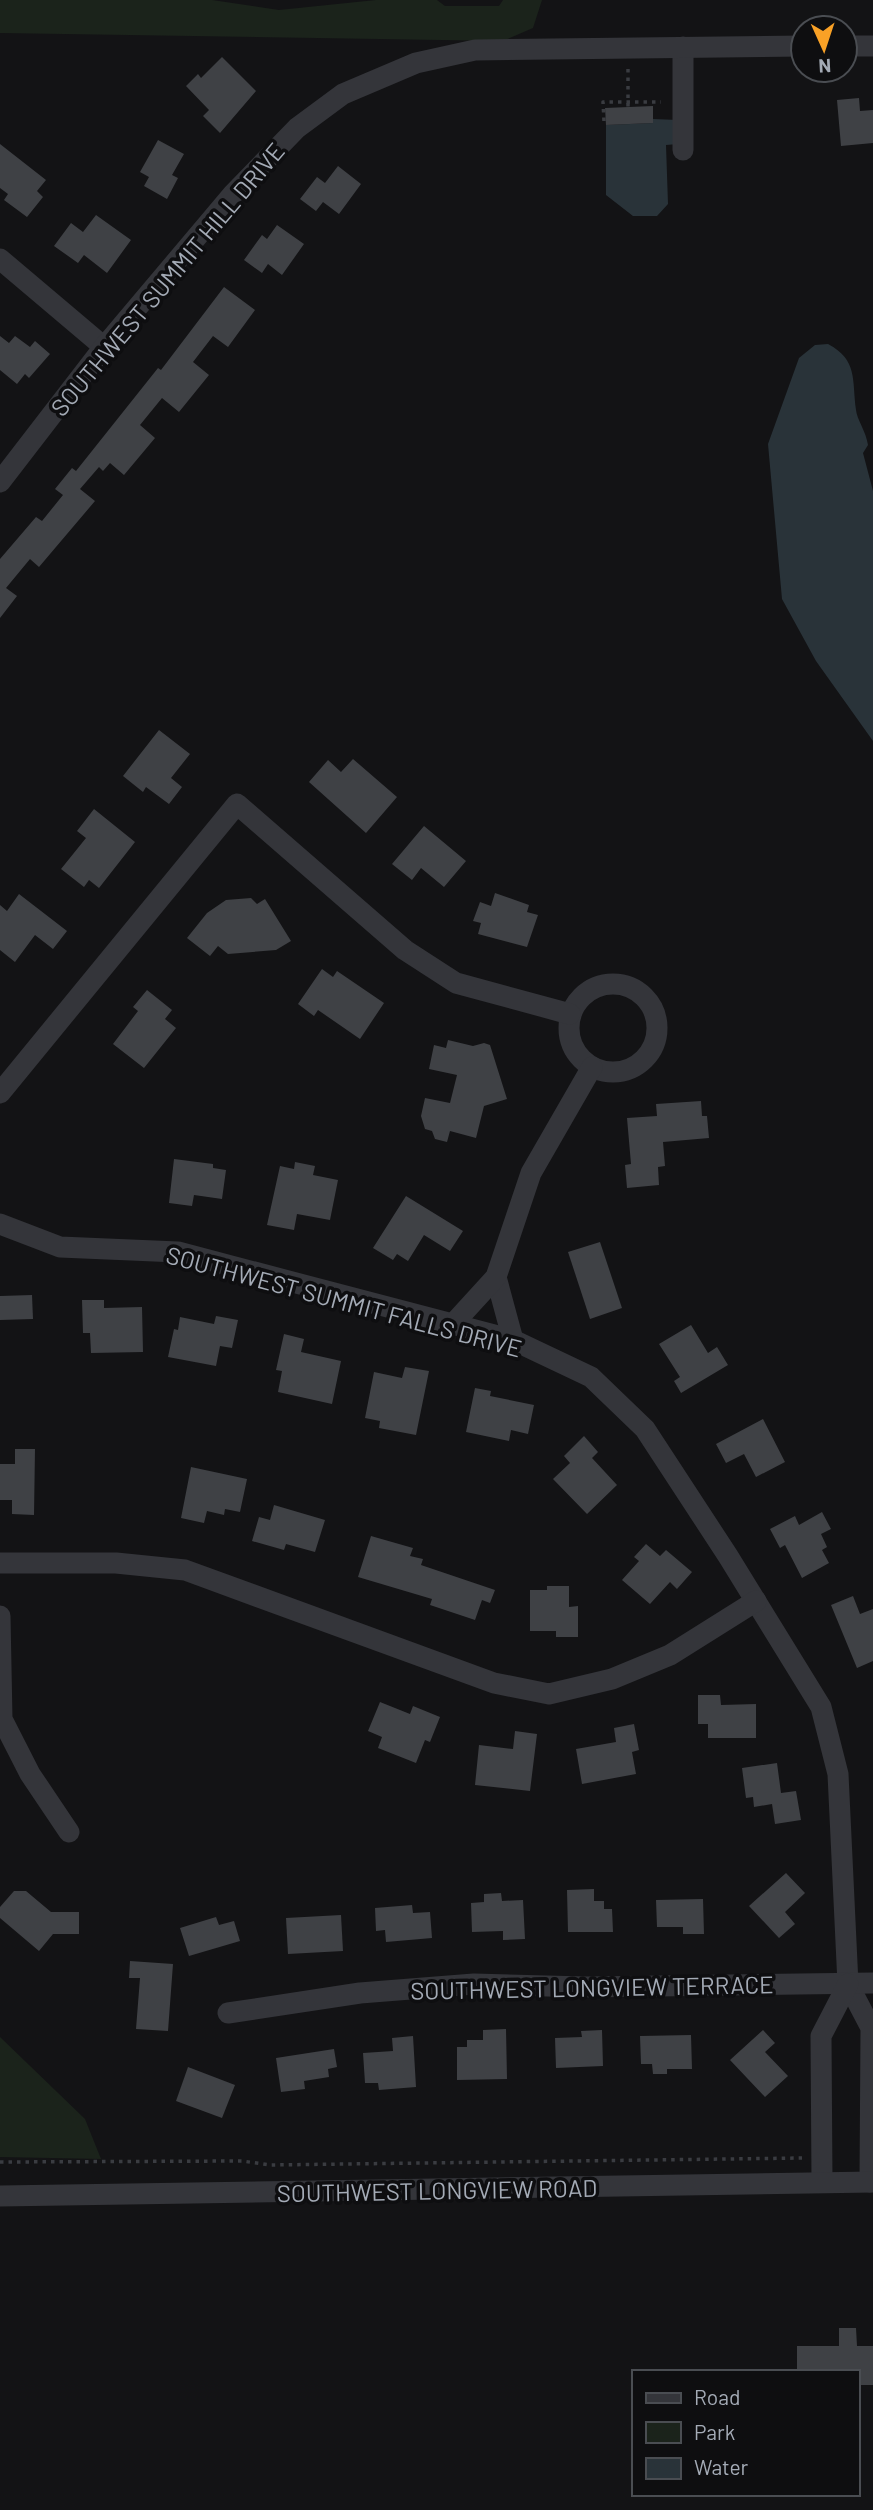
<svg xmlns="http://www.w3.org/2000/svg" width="873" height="2510" font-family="Barlow,sans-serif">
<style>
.green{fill:#1b231b}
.water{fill:#293339}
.building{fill:#3f4145}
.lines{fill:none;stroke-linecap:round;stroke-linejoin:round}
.path{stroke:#3a3c41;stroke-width:3.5;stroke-dasharray:3.5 5;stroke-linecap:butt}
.minor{stroke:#34353a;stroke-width:21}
.labels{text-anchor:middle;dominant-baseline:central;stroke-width:7;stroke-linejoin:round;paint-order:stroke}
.street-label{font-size:24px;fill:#a4abb6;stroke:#0e0e10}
</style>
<rect width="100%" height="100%" fill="#131315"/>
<!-- green -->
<g class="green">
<polygon points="0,0 212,0 279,10 376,0 437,0 445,6 499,6 503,0 542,0 533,28 503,41 0,33"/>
<polygon points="0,2037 85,2119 101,2159 0,2157"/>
</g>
<!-- water -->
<g class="water">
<polygon points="653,119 678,120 678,144 666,145 668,204 657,216 633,216 606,195 606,125 653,123"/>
<path d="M828 344C858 360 852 380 856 410 857 420 866 431 868 445L863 453 873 491V741L816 661 782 599 768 444 799 358 815 345Z"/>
</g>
<!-- building -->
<g class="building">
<polygon points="222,57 256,91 220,133 203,116 209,110 186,86 198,74 201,78"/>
<polygon points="859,98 860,111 873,110 873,143 841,146 837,100"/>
<polygon points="653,106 653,123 606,125 605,108"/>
<polygon points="158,140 184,154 172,175 178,178 167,199 144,186 149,177 140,172"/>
<polygon points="0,144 46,180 37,191 43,197 27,217 4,200 8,194 0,188"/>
<polygon points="338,166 361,184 339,214 323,202 316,211 300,199 317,177 325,183"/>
<polygon points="96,215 131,240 107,273 84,255 78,263 54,246 71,223 83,232"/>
<polygon points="277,225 304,244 282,275 268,264 262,273 244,260 262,235 267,239"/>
<polygon points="224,287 255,310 228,347 213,336 193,362 209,375 179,412 162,398 140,425 155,438 124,475 110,463 103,471 99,467 80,489 95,501 39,567 30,559 6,588 17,596 0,618 0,559 36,517 42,521 63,495 55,489 72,468 76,471 158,368 161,370"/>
<polygon points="0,336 9,343 15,336 30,347 35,341 50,354 29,378 25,374 17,384 0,370"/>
<polygon points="159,730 190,754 171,778 182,787 169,804 146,787 143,792 123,776"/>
<polygon points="353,759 397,797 366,833 309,782 328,760 341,772"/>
<polygon points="94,809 135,842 99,888 89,880 84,887 61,869 86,838 77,831"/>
<polygon points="424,826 466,861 444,887 421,868 412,880 392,864"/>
<polygon points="495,893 529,905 527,912 538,915 527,947 478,934 481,923 473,921 480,902 491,906"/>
<polygon points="19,894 67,931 53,949 35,935 15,962 0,950 0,905 7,911"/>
<polygon points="251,898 257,904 265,899 291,941 276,950 228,954 218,946 210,956 187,938 207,913 226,900"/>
<polygon points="322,969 333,977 337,971 384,1003 360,1039 318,1010 314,1016 298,1004"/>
<polygon points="147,990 172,1010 165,1019 176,1028 144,1068 113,1044 138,1011 133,1007"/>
<polygon points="448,1040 473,1046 484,1043 490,1045 507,1099 484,1106 476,1138 450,1131 447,1142 435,1139 432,1131 425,1129 421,1116 425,1098 450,1103 457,1075 429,1069 434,1045 446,1048"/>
<polygon points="701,1101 702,1116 707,1116 709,1138 663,1142 665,1166 658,1167 659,1185 627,1188 625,1165 631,1164 627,1118 657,1116 656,1104"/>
<polygon points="174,1159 213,1164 213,1168 226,1170 222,1199 194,1195 192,1206 169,1203"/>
<polygon points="295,1162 315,1166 313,1175 338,1180 330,1220 297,1214 294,1230 267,1225 280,1166 294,1169"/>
<polygon points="406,1196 463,1231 450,1251 424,1235 408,1261 397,1254 393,1260 373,1248"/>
<polygon points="600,1242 622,1308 590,1319 568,1252"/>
<polygon points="32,1295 33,1319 0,1320 0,1296"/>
<polygon points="82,1300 104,1300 104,1308 142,1307 143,1352 91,1353 90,1333 83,1333"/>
<polygon points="216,1316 238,1320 232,1348 220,1346 216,1366 168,1357 174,1329 178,1330 180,1317 214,1324"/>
<polygon points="691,1325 708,1353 717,1347 728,1365 681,1393 674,1381 680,1377 659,1344"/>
<polygon points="284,1334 304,1339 301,1352 341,1361 332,1404 278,1392 282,1371 276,1370"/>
<polygon points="405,1367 429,1371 416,1435 379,1428 380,1421 365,1418 374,1372 402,1378"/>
<polygon points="475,1388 491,1391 490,1396 534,1405 528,1434 511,1430 509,1441 466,1432"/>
<polygon points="763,1419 785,1462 756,1477 744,1454 726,1463 716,1444"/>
<polygon points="584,1436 598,1452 592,1458 617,1485 587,1514 553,1479 570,1463 564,1456"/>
<polygon points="15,1449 35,1449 34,1515 12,1514 12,1500 0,1500 0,1464 15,1464"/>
<polygon points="191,1467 247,1479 240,1512 225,1509 224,1515 207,1511 204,1523 181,1518"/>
<polygon points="274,1505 325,1520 315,1552 286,1544 284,1550 252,1541 259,1517 270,1520"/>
<polygon points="822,1512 831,1529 821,1534 827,1547 822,1550 829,1563 802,1578 785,1545 780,1548 770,1529 795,1516 799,1525"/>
<polygon points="371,1536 413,1548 410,1556 423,1559 421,1565 495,1590 490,1603 482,1600 475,1620 430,1605 432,1599 358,1577"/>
<polygon points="646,1544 660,1556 666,1550 692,1572 677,1589 670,1582 650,1604 622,1580 639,1561 634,1557"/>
<polygon points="547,1586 569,1586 569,1607 578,1606 578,1637 556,1637 556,1631 530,1631 530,1590 547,1590"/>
<polygon points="853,1596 860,1614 873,1609 873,1661 857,1668 831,1605"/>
<polygon points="698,1695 720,1695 721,1705 756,1704 756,1738 708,1738 708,1724 698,1724"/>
<polygon points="380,1702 410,1714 413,1706 440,1717 430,1742 425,1740 416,1763 378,1748 382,1737 368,1731"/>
<polygon points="634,1724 639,1750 632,1752 636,1774 582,1784 576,1749 616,1742 614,1728"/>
<polygon points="515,1731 537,1734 530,1791 475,1785 479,1745 513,1749"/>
<polygon points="777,1763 781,1793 796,1791 801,1820 775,1824 772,1804 754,1807 753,1797 746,1798 742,1768"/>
<polygon points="786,1873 805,1893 785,1912 795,1924 779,1938 749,1906"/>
<polygon points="594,1889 594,1901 604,1901 604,1909 612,1909 613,1932 568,1932 567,1890"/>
<polygon points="14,1891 26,1891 51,1912 79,1912 79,1934 53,1934 39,1951 0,1918 0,1907"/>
<polygon points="501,1893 502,1901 523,1900 525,1939 503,1940 503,1931 472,1932 471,1903 484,1902 484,1894"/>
<polygon points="703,1899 704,1934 683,1934 683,1927 657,1927 656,1900"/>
<polygon points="412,1905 413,1913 430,1912 432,1938 386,1942 385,1930 376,1931 375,1908"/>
<polygon points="341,1915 343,1951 288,1954 286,1918"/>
<polygon points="216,1917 219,1925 234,1921 240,1941 189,1956 180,1928"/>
<polygon points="130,1961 173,1964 168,2031 136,2029 140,1978 129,1978"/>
<polygon points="506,2029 507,2079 457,2080 457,2047 467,2047 467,2040 483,2040 483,2030"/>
<polygon points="602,2030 603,2066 556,2068 555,2038 582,2037 581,2031"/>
<polygon points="763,2030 775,2043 765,2052 788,2076 765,2097 730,2060"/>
<polygon points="691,2035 692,2069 667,2069 667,2074 653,2074 652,2064 641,2064 640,2036"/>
<polygon points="413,2036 416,2087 379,2090 378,2083 365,2083 363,2053 393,2051 392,2038"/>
<polygon points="334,2049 337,2067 328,2069 329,2077 304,2081 305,2089 281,2092 276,2058"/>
<polygon points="188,2067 235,2085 222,2118 176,2101"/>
<polygon points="839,2328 856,2328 857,2346 873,2346 873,2385 857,2385 857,2372 797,2372 797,2346 839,2346"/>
</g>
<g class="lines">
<!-- path -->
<g class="path">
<polyline points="628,69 628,107"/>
<polyline points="604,121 603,102 661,102"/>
<polyline points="0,2162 242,2161 270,2165 802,2158"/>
</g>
<!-- minor -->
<g class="minor">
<polyline points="845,46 873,46"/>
<polyline points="683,150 683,47"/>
<polyline points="0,259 104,347"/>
<polyline points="0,482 104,347 233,194 297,128 343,94 416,63 475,50 803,46"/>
<circle cx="613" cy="1028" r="44"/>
<polyline points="0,1093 237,804 405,950 456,983 570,1014"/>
<polyline points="0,1224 60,1247 178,1252 513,1340 591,1377 645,1429 728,1556 821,1707 838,1774 848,1984 871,2028 870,2182"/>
<polyline points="496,1277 513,1340"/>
<polyline points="453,1324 496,1277 531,1173 592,1067"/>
<polyline points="0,1563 116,1563 185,1570 494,1683 549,1694 612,1679 670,1655 756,1601"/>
<polyline points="0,1616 2,1719 30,1774 69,1832"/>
<polyline points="228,2013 360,1993 474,1984 586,1987 873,1983"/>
<polyline points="822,2181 821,2036 848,1984"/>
<polyline points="0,2196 873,2182"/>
</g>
</g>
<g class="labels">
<!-- street labels -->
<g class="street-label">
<text transform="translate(167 279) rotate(-50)">SOUTHWEST SUMMIT HILL DRIVE</text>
<text transform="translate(344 1301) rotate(15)">SOUTHWEST SUMMIT FALLS DRIVE</text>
<text transform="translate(592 1987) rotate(-1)">SOUTHWEST LONGVIEW TERRACE</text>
<text transform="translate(437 2190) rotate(-1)">SOUTHWEST LONGVIEW ROAD</text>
</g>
</g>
<!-- legend -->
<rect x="632" y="2370" width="228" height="126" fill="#0e0e10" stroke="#4a4d52" stroke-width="2"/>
<rect x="646" y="2393" width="35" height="10" fill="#34353a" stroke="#4a4d52" stroke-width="2"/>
<text x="694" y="2405" font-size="21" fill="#a4abb6">Road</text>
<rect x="646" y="2422" width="35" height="21" fill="#1b231b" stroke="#4a4d52" stroke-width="2"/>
<text x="694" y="2440" font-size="21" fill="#a4abb6">Park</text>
<rect x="646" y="2458" width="35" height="21" fill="#293339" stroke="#4a4d52" stroke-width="2"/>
<text x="694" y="2475" font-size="21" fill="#a4abb6">Water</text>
<!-- north arrow -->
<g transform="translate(824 49) rotate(177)"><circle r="33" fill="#0e0e10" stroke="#4a4d52" stroke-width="2"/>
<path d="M0-5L12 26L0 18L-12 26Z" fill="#f9a126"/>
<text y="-10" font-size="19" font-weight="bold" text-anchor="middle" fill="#a4abb6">N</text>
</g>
</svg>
